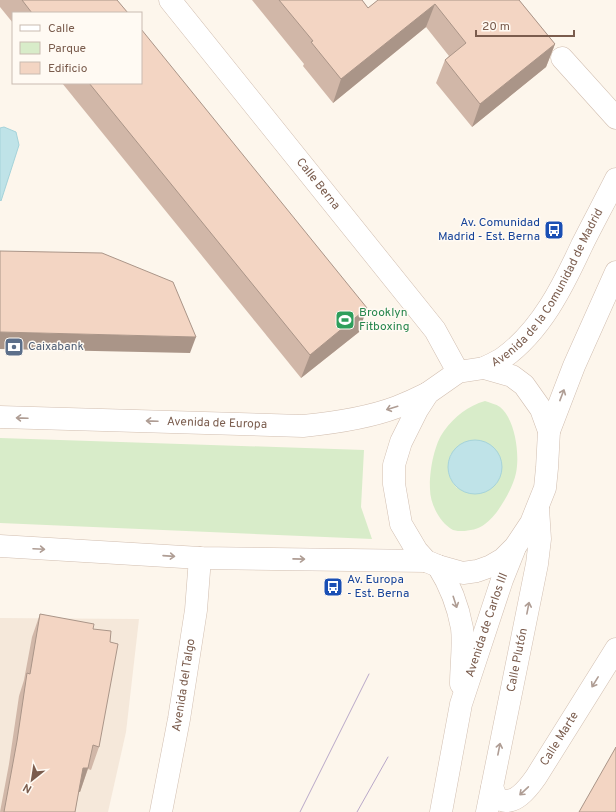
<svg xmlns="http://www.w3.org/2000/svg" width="616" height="812" font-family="Overpass,sans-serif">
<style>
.residential{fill:#f5e8da}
.green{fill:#d8ecc9;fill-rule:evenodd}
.water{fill:#bfe3e8;stroke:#a5d3da}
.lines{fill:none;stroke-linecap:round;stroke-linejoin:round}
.minor-casing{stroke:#d1beb0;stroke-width:23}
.minor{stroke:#fff;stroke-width:22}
.tram{stroke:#b9a8c9;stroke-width:1}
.wall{fill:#d1b7a8}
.shaded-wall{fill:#aa9588}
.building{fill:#f3d5c3;stroke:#aa9588}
.oneway{stroke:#af9d94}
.labels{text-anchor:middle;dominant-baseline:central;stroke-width:3;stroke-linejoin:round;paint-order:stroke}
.street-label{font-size:12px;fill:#7a5c4d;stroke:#fffaf3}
.transit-label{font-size:12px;fill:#164399;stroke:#fffaf3;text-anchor:end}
.leisure-label{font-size:12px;fill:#27864d;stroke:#fffaf3;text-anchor:start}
.service-label{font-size:12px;fill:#4e5e75;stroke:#fffaf3;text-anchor:start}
</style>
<rect width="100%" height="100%" fill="#fdf6ec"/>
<!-- residential -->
<polygon class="residential" points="0,618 139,619 126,732 108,812 0,812"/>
<!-- green -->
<g class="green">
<path d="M485 401C490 403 496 404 500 407 515 419 520 454 516 473 513 488 498 515 485 524 479 529 469 531 462 531 460 531 456 531 453 530 440 523 430 504 430 489 429 473 434 444 444 431 455 416 468 406 485 401ZM491 446C502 458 504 470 496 484L457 488C448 477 446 468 451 454Z"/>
<polygon points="0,438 364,450 361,507 372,539 0,523"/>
</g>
<!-- water -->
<g class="water">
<polygon points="4,127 16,132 19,145 1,201 0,200 0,128"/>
<circle cx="475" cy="467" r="27"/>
</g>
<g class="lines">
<!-- minor casing -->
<g class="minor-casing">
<g id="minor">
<path id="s1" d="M170 0 435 330 458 372"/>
<polyline points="562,58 616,118"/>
<polygon points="484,368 512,376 524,385 541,409 549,431 547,468 545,488 531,523 515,547 503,559 491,566 477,571 463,573 438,566 426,561 417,551 401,524 394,484 394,465 401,442 417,410 428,393 458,372"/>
<path id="s2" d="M484 368C490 365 497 362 503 358 541 331 563 286 582 245 593 223 605 201 616 179"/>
<path id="s3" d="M0 417 303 426C333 423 368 418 397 407 407 403 418 398 428 393"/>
<polyline points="549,431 574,366 616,272"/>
<polyline points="0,546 200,558 426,561"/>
<path d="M438 566C450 585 458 606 462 628 464 645 461 667 461 684"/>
<path id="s4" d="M492 788C494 791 495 796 498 798 513 809 529 787 536 777L616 649"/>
<path id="s5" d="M161 812 179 719 196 610 200 558"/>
<path id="s6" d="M441 812 461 704 502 580 514 550"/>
<path id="s7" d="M487 812 537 564 540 539 538 508"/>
</g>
</g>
<!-- minor -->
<use href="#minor" class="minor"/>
<!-- tram -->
<g class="tram">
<polyline points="300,812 369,674"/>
<polyline points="357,812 388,757"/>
</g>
</g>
<!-- wall -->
<g class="wall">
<polygon points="0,0 117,0 128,13 13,13 13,23 0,7"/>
<polygon points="252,0 362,0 368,8 378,0 519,0 555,44 546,67 472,127 436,83 445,60 449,56 426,27 333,103 303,66 304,64"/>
<polygon points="62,83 141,83 359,332 301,378"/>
<polygon points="40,614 93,629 110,642 99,747 91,770 88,769 80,792 79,791 75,812 0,812 9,764 19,696 24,680 32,637"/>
</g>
<!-- shaded-wall -->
<g class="shaded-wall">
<polygon points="435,4 426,27 333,103 341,79"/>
<polygon points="555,44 546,67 472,127 480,104"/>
<polygon points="367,308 359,332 301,378 310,355"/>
<polygon points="0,332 196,337 190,353 0,349"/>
<polygon points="83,768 88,768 80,792 74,791"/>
</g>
<!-- building -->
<g class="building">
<polygon points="22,0 117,0 128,13 32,13"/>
<polygon points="279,0 362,0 368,8 378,0 519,0 555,44 480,104 445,60 466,43 435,4 341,79 311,42 313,41"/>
<polygon points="141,29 367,308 310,355 89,83 141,83"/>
<polygon points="0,251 102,253 173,282 196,337 0,332"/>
<polygon points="40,614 94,624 93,629 111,631 110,642 118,644 99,747 93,745 88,768 83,768 75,812 4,812 17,741 27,673 30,674"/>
<polygon points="616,747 616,812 579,812"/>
</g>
<!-- one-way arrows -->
<defs><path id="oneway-shaft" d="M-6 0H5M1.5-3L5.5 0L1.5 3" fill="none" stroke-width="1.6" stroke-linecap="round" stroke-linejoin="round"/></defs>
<g class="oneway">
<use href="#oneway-shaft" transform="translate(562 395) rotate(-69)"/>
<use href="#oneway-shaft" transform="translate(392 408) rotate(163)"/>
<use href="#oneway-shaft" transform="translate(22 418) rotate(-178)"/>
<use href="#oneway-shaft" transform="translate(152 421) rotate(-178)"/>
<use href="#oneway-shaft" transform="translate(39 549) rotate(3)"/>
<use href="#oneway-shaft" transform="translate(169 556) rotate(4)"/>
<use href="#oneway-shaft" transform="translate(299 559) rotate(1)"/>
<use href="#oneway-shaft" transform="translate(455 602) rotate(72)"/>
<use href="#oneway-shaft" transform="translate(528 608) rotate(-79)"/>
<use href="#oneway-shaft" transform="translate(595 682) rotate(122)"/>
<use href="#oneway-shaft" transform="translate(499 749) rotate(-79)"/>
<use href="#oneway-shaft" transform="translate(524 791) rotate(137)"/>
</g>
<!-- icons -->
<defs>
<g id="bus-square" transform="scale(1)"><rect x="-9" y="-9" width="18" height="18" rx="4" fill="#1a4fb4" stroke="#fffaf3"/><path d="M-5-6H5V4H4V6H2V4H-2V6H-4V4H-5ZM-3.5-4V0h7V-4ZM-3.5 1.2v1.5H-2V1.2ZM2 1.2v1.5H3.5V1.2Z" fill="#fff"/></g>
<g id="stadium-square" transform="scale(1)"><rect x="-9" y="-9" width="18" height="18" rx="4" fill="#2e9e5b" stroke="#fffaf3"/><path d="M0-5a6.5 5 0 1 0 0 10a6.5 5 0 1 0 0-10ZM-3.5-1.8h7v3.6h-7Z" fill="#fff"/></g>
<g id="bank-square" transform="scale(1)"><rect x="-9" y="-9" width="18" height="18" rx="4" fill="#5c6f8a" stroke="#fffaf3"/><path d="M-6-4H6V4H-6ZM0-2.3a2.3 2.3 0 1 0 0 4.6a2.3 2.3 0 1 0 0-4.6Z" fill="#fff"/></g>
</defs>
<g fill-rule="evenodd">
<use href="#bus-square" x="554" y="230"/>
<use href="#stadium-square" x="345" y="320"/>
<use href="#bank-square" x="14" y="347"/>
<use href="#bus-square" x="333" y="587"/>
</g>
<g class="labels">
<!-- street labels -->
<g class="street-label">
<text stroke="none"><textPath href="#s1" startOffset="236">Calle Berna</textPath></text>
<text stroke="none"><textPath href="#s2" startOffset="105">Avenida de la Comunidad de Madrid</textPath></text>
<text stroke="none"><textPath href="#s3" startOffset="217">Avenida de Europa</textPath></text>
<text stroke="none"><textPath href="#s6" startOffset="193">Avenida de Carlos III</textPath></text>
<text stroke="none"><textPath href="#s7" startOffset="155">Calle Plutón</textPath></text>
<text stroke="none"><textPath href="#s5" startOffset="129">Avenida del Talgo</textPath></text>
<text stroke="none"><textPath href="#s4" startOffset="105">Calle Marte</textPath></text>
</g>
<!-- transit labels -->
<g class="transit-label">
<text x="540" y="223">Av. Comunidad<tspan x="540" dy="14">Madrid - Est. Berna</tspan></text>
<text x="347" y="580" text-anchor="start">Av. Europa<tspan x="347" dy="14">- Est. Berna</tspan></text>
</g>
<!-- leisure labels -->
<g class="leisure-label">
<text x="359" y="313">Brooklyn<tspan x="359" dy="14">Fitboxing</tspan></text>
</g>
<!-- service labels -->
<g class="service-label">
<text x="28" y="347">Caixabank</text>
</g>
</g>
<!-- legend -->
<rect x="12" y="12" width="130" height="72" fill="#fffaf3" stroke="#cabbb1"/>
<rect x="20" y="25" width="20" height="6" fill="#ffffff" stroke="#cabbb1"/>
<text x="48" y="32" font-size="12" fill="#7a5c4d">Calle</text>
<rect x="20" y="42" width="20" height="12" fill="#d8ecc9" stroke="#cabbb1"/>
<text x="48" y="52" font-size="12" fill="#7a5c4d">Parque</text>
<rect x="20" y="62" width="20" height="12" fill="#f3d5c3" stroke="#cabbb1"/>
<text x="48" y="72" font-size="12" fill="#7a5c4d">Edificio</text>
<!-- north arrow -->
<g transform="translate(32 780) rotate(210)" stroke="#fffaf3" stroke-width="3" paint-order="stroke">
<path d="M0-3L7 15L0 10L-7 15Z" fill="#7a5c4d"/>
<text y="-6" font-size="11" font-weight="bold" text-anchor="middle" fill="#7a5c4d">N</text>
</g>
<!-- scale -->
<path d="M476 30v6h98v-6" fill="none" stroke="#7a5c4d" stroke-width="2"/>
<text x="482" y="30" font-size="12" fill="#7a5c4d" stroke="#fffaf3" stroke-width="3" paint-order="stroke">20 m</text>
</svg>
